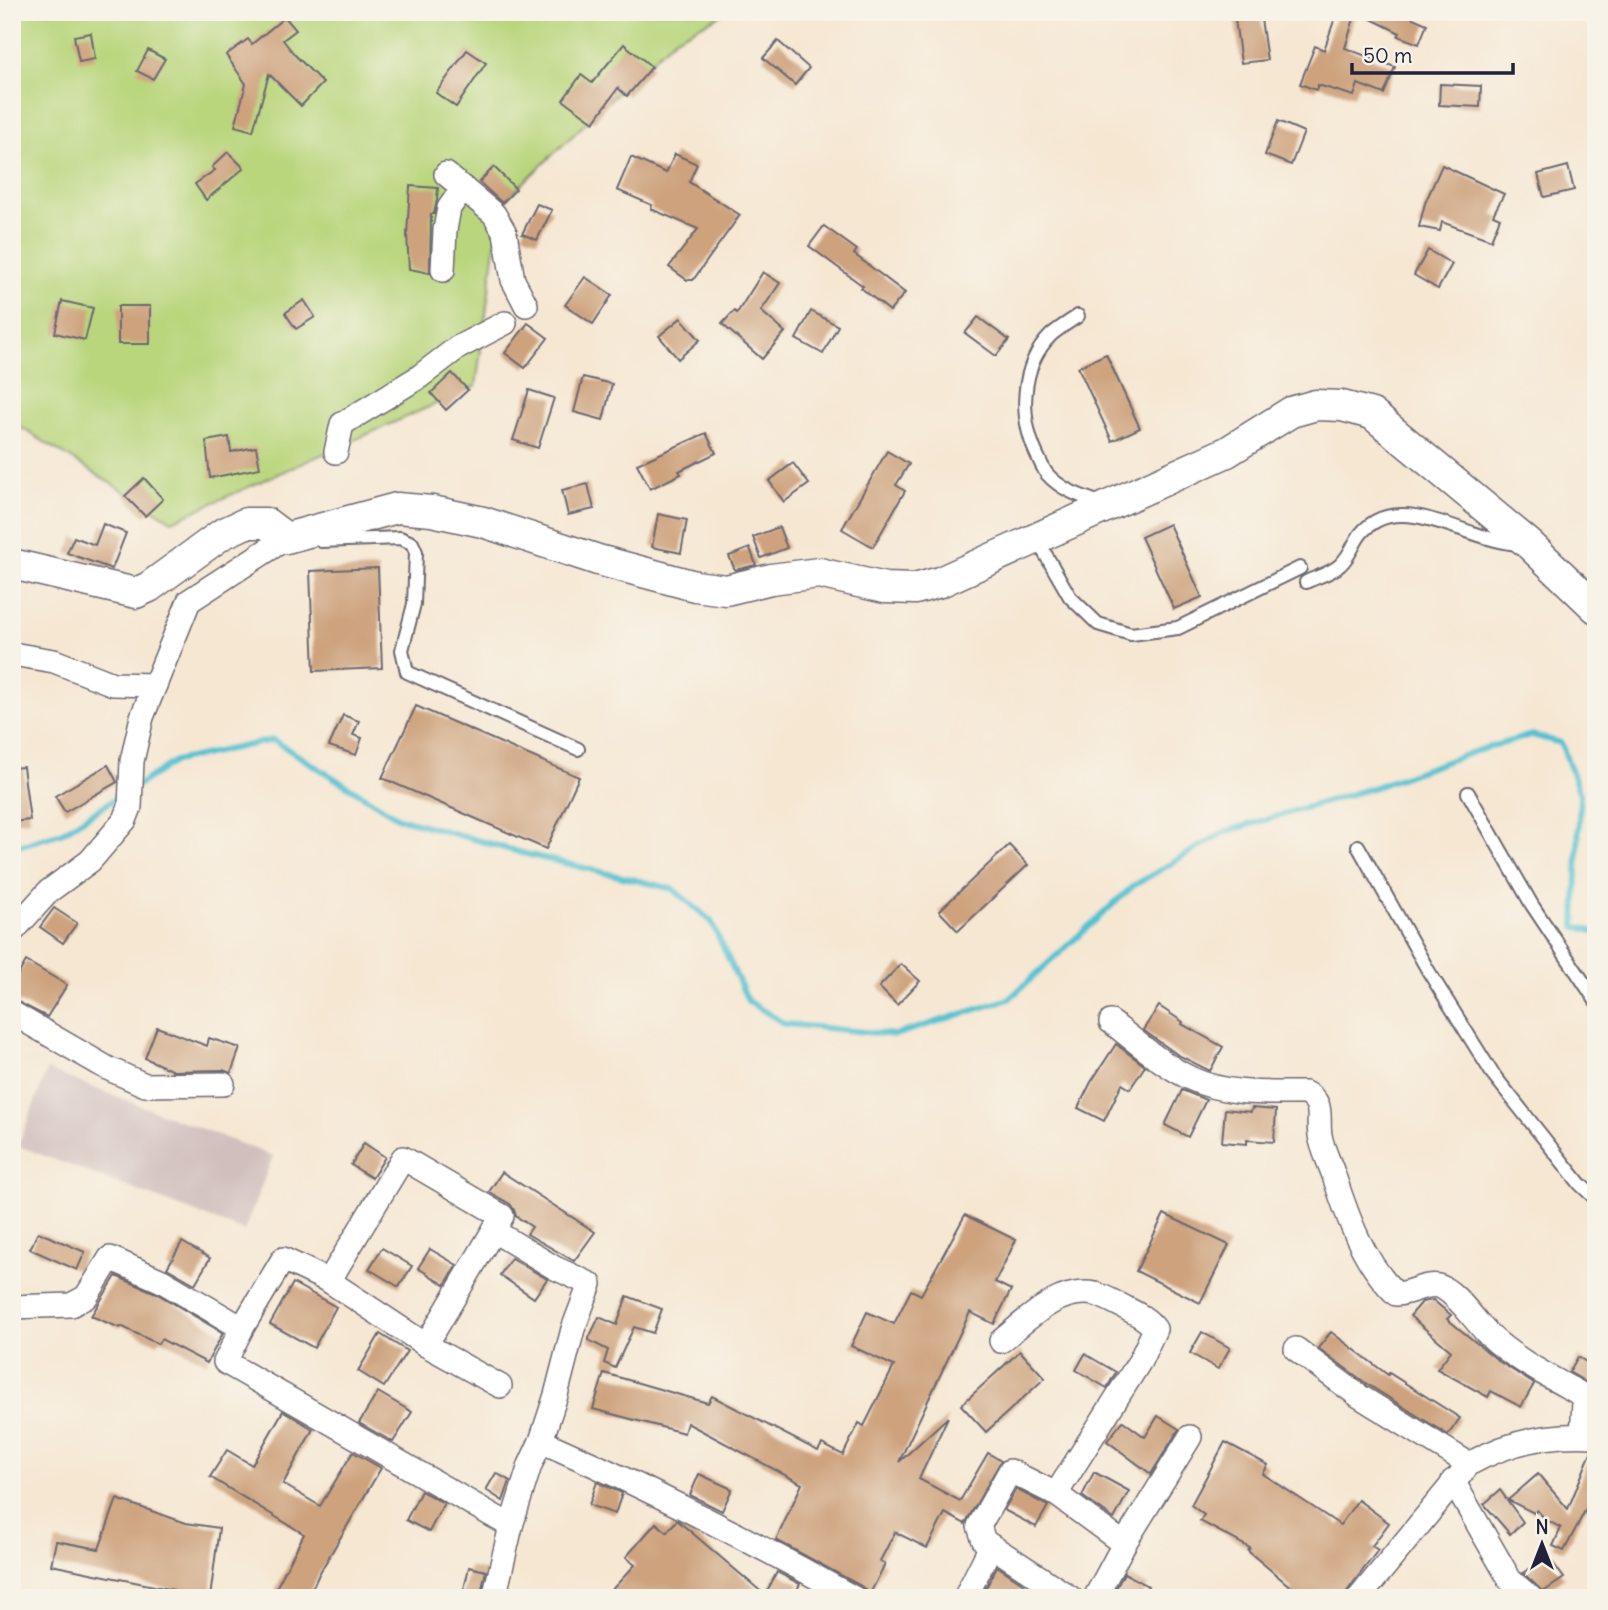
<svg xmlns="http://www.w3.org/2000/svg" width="1608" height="1610" font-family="Delius,sans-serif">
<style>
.industrial{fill:#d1bfbd}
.green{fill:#b9d67d;stroke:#6e7c5c;stroke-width:2}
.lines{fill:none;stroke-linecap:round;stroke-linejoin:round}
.stream{stroke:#56c1d0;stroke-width:6}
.building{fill:#cda27d}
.service-casing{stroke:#6c6770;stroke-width:16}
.minor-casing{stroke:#6c6770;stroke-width:26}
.tertiary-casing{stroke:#6c6770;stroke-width:33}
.service{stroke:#fff;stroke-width:12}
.minor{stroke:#fff;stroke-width:23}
.tertiary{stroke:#fff;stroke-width:30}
</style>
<rect width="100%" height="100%" fill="#f7f3e8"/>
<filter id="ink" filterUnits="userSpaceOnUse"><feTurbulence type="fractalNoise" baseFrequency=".0143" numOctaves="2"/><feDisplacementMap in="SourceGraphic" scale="14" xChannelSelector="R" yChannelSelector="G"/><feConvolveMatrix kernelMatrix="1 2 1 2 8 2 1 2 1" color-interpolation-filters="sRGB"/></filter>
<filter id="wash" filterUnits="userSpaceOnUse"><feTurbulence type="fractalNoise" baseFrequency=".00686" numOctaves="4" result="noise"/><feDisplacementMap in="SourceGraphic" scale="28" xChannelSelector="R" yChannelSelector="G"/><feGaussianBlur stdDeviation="1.57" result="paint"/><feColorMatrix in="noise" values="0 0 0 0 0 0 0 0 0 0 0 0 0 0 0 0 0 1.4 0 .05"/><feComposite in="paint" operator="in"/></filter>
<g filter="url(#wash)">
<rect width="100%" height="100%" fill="#f6e7d3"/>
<!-- industrial -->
<polygon class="industrial" points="47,1070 273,1156 244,1231 18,1146"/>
<!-- green -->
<polygon class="green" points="12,12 727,12 675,38 501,204 476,386 172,521 12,422"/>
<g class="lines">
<!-- stream -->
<g class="stream">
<polyline points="138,785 175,761 273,740 399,818 526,854 673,889 711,921 748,1001 785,1024 895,1035 1009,999 1133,886 1224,832 1372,788 1476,751 1532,735 1561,743 1580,794 1575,926 1596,932"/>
<polyline points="12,848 61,833 126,792"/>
</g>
</g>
<g id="blocks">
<!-- building -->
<g class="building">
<polygon points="1234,12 1260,12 1267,60 1241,63"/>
<polygon points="1337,12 1356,12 1345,48 1395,67 1384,94 1358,84 1354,96 1318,85 1316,90 1300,84 1315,46 1324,50"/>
<polygon points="1357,12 1399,12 1427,24 1419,44 1398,36 1400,33"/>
<polygon points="285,17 296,30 283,40 295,55 323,83 301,106 269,74 253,131 235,126 246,84 226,55 248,39 252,44"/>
<polygon points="91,33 95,59 79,62 74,36"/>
<polygon points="778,41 809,68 795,85 763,58"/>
<polygon points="624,44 652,67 627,96 618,88 594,122 563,100 581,75 592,83"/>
<polygon points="148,50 165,59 153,79 137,71"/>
<polygon points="467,50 486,63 456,107 436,93"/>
<polygon points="1440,84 1481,86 1480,107 1439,105"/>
<polygon points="1278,121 1304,132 1291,165 1265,155"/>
<polygon points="228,152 244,168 206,200 195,184 215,170 212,167"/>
<polygon points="675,154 697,164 689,182 740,215 693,280 687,280 669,267 698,229 651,209 652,205 617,190 631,157 666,173"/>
<polygon points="1442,165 1504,194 1493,215 1500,218 1491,240 1442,222 1440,231 1419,227 1425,203"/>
<polygon points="1568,166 1574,190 1544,197 1538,174"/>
<polygon points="494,167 516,189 502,203 479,182"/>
<polygon points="410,186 438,188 437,200 434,214 431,214 430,273 409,269 407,235"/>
<polygon points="537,204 552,210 537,240 522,234"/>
<polygon points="824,226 857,250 854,254 905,293 890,311 861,288 863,286 809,246"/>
<polygon points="1428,250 1452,264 1438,289 1414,275"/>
<polygon points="763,272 780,283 761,311 785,332 762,359 722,324 734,311 737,313"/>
<polygon points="585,277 612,295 593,324 565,305"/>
<polygon points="304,300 315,317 296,329 285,313"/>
<polygon points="62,301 93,308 85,340 55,333"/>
<rect x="118" y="306" width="32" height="38"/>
<polygon points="811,311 838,326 823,354 796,339"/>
<polygon points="978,317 1009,340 996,356 965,333"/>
<polygon points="681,318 700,340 678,359 659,336"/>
<polygon points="528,323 548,338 525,368 505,353"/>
<polygon points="1106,354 1140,428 1112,441 1078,367"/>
<polygon points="452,373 468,390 446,410 431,393"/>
<polygon points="583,377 612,384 603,420 574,412"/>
<polygon points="529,390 554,398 538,448 513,440"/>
<polygon points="706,433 716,453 679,471 681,474 650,489 637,464"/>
<polygon points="229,437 231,452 256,447 260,468 210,478 206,441"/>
<polygon points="887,451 909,464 896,485 905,491 873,547 842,529"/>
<polygon points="793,463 809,484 784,502 769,481"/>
<polygon points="144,478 163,499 145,516 125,496"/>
<polygon points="588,484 594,509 568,515 562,490"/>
<polygon points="658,514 687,520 681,553 652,547"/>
<polygon points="103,524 126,533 112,569 67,553 74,537 95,545"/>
<polygon points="1169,524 1202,597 1174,609 1141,537"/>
<polygon points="779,527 787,548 761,558 753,537"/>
<polygon points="750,548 756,565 735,570 729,556"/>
<polygon points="378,568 382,668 314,671 310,571"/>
<polygon points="416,706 579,777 546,849 382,778"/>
<polygon points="343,715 359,721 353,735 362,738 356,755 329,746"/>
<polygon points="108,765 117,782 65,812 55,796"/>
<polygon points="23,767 30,820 12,822 12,768"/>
<polygon points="1009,845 1028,865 958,931 939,911"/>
<polygon points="54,908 77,923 63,943 40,927"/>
<polygon points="26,961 67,985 47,1017 12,999 12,985"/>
<polygon points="901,964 920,981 897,1005 879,987"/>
<polygon points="1159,1006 1183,1022 1182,1024 1223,1047 1210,1071 1178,1055 1143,1030"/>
<polygon points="157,1027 207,1046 209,1038 240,1048 231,1073 223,1070 173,1071 145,1058"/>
<polygon points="1116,1044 1145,1066 1130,1089 1122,1084 1104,1121 1078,1108 1091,1082"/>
<polygon points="1182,1090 1206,1100 1188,1137 1165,1125"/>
<polygon points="1252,1108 1276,1110 1274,1142 1247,1140 1247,1144 1222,1142 1225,1109 1251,1112"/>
<polygon points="364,1143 385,1157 372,1178 351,1165"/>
<polygon points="502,1172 595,1232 574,1261 527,1234 532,1227 516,1216 514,1210 510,1204 489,1192"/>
<polygon points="1164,1214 1229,1245 1200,1303 1136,1271"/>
<polygon points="965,1215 1016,1240 995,1282 1011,1290 994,1324 970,1312 899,1462 948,1417 919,1479 960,1501 988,1453 1001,1461 965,1524 945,1513 927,1548 895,1532 880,1561 885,1564 870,1594 861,1586 776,1540 802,1484 687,1423 684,1433 593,1409 604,1373 708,1403 712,1396 818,1451 822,1444 843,1455 859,1423 864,1426 894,1366 851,1346 867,1312 894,1324 911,1290 921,1295"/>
<polygon points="38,1232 85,1252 77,1270 30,1249"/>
<polygon points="182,1242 210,1258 195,1284 167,1268"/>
<polygon points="382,1248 412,1266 399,1287 369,1269"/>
<polygon points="430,1249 457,1265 445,1285 418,1268"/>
<polygon points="511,1258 547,1279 534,1298 500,1275"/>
<polygon points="116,1276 156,1293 223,1333 207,1363 161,1339 158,1344 121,1326 120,1328 91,1316"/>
<polygon points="293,1283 336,1307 314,1348 270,1324"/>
<polygon points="627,1296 662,1309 653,1333 634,1327 615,1368 604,1363 608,1350 588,1340 599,1317 617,1325"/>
<polygon points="1433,1300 1451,1315 1447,1319 1500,1362 1534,1384 1521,1407 1491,1391 1488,1397 1437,1369 1451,1351 1410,1316 1422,1302"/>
<polygon points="1202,1332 1230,1348 1218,1369 1190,1353"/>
<polygon points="1331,1332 1388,1375 1389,1373 1460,1418 1448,1435 1367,1384 1318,1348"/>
<polygon points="380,1334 407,1351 384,1387 358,1371"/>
<polygon points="1020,1351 1045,1378 986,1432 961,1405"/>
<polygon points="1085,1354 1116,1372 1107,1388 1076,1370"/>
<polygon points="1578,1357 1596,1368 1589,1384 1569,1372"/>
<polygon points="378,1392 412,1412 393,1442 359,1423"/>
<polygon points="283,1411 313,1429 283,1484 320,1506 353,1452 381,1468 319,1574 308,1598 271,1598 304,1534 210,1477 227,1450 252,1465"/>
<polygon points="1158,1416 1179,1429 1151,1474 1107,1441 1123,1421 1145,1437"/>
<polygon points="1225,1442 1268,1465 1263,1474 1340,1525 1358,1500 1389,1523 1372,1546 1378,1550 1342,1598 1286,1598 1293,1589 1248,1551 1250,1548 1200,1521 1204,1515 1191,1505"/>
<polygon points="1592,1450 1596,1450 1596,1508 1588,1505 1564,1551 1553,1546 1561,1528 1545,1519 1537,1510 1534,1513 1508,1500 1538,1474 1568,1509"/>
<polygon points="1094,1472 1129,1491 1114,1519 1082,1496"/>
<polygon points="496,1473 510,1481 503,1501 486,1490"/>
<polygon points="699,1474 732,1489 722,1511 690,1495"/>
<polygon points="597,1482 622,1493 615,1514 589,1505"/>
<polygon points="1016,1489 1048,1506 1036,1527 1004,1510"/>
<polygon points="1500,1490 1523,1522 1510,1534 1484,1504"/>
<polygon points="421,1491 444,1503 429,1532 406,1520"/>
<polygon points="117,1499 186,1523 219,1528 210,1598 173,1598 174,1590 51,1565 56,1541 99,1549"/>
<polygon points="677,1520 765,1595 777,1572 800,1584 793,1598 604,1598 635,1565 626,1557 656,1523 667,1532"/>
<polygon points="1548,1556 1564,1578 1543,1592 1523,1573"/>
<polygon points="997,1566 1024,1584 1016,1598 998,1598 985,1590"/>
<polygon points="469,1567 486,1571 480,1598 462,1598"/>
<polygon points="1124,1573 1148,1586 1141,1598 1111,1598"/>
</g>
</g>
</g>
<g filter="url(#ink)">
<use href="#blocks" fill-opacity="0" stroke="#6c6770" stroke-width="2"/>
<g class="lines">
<!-- service casing -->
<g class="service-casing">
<g id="service">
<path d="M1078 316C1069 322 1059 328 1051 335 1020 366 1019 417 1037 455 1040 461 1043 469 1047 474 1062 491 1083 497 1103 504"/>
<polyline points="1036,538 1070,597 1098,624 1131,634 1178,628 1300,568"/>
<polyline points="321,541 400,538 412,543 416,552 414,604 402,650 407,672 578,749"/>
<path d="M1306 582C1316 577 1332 573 1340 565 1356 550 1353 534 1376 521 1416 499 1477 544 1522 544"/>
<polyline points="1468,793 1532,905 1596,1001"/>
<polyline points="1358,846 1429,972 1492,1073 1580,1184 1596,1199"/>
</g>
</g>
<!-- minor casing -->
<g class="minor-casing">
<g id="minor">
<polyline points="446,174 494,214 505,233 513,280 526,305"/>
<polyline points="443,270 445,230 449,208 463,188"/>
<polyline points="336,452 342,424 419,377 457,348 505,323"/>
<polyline points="12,654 54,661 113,684 155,685"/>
<polyline points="12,932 49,891 90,861 125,820 130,807 132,761 142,717 189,601 286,538"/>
<polyline points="12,1013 107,1068 145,1085 223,1084"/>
<path d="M1111 1022C1137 1042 1162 1065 1192 1079 1226 1095 1268 1093 1305 1093 1325 1102 1317 1118 1320 1135 1322 1149 1330 1163 1334 1176 1348 1218 1363 1262 1396 1294 1409 1294 1425 1283 1438 1286 1455 1290 1475 1322 1488 1334 1514 1359 1548 1376 1579 1393L1584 1402 1582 1435"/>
<polyline points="494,1231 555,1268 590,1284 573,1329 556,1395 541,1441 530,1465 511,1526 494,1598"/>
<polyline points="329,1281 403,1158 502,1216 426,1345"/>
<polyline points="12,1307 71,1305 86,1297 110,1258 162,1281 242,1328 225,1362 511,1526"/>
<polyline points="242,1328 283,1259 329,1281 426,1345 500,1386"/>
<path d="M1001 1341C1027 1320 1058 1287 1095 1294 1103 1296 1112 1301 1120 1305 1133 1312 1146 1317 1155 1329L1140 1361 1056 1494"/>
<polyline points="1296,1349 1359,1396 1469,1464"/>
<path d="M541 1441C648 1488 752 1541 854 1598"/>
<polyline points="1453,1481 1510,1580 1531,1598"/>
<polyline points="965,1598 991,1546"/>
<polyline points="1071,1598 984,1541 979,1526 1010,1471 1056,1494 1124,1544 1190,1437"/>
<polyline points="1095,1598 1124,1544"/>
<path d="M1359 1598 1469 1464C1508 1442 1551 1433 1595 1436"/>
</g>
</g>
<!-- tertiary casing -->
<g class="tertiary-casing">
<polyline id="tertiary" points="12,564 136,593 149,587 222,534 246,523 266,523 286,538 397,508 432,511 483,522 598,560 695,586 726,590 771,579 819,573 885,588 915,589 940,582 1227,452 1291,412 1316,405 1342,406 1372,414 1529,544 1596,608"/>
</g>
<!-- service -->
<use href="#service" class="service"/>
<!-- minor -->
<use href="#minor" class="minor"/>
<!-- tertiary -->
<use href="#tertiary" class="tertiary"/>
</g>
</g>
<!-- margin -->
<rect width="1608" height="1610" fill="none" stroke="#f7f3e8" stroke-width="42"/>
<!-- north arrow -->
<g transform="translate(1542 1544)" stroke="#f7f3e8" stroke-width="5" paint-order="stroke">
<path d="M0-5L12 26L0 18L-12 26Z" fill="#22223b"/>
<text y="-10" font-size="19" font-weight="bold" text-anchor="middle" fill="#22223b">N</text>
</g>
<!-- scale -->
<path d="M1352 63v10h161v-10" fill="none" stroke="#22223b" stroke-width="3.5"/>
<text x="1363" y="63" font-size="21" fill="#22223b" stroke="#f7f3e8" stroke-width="5" paint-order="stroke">50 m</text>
</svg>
